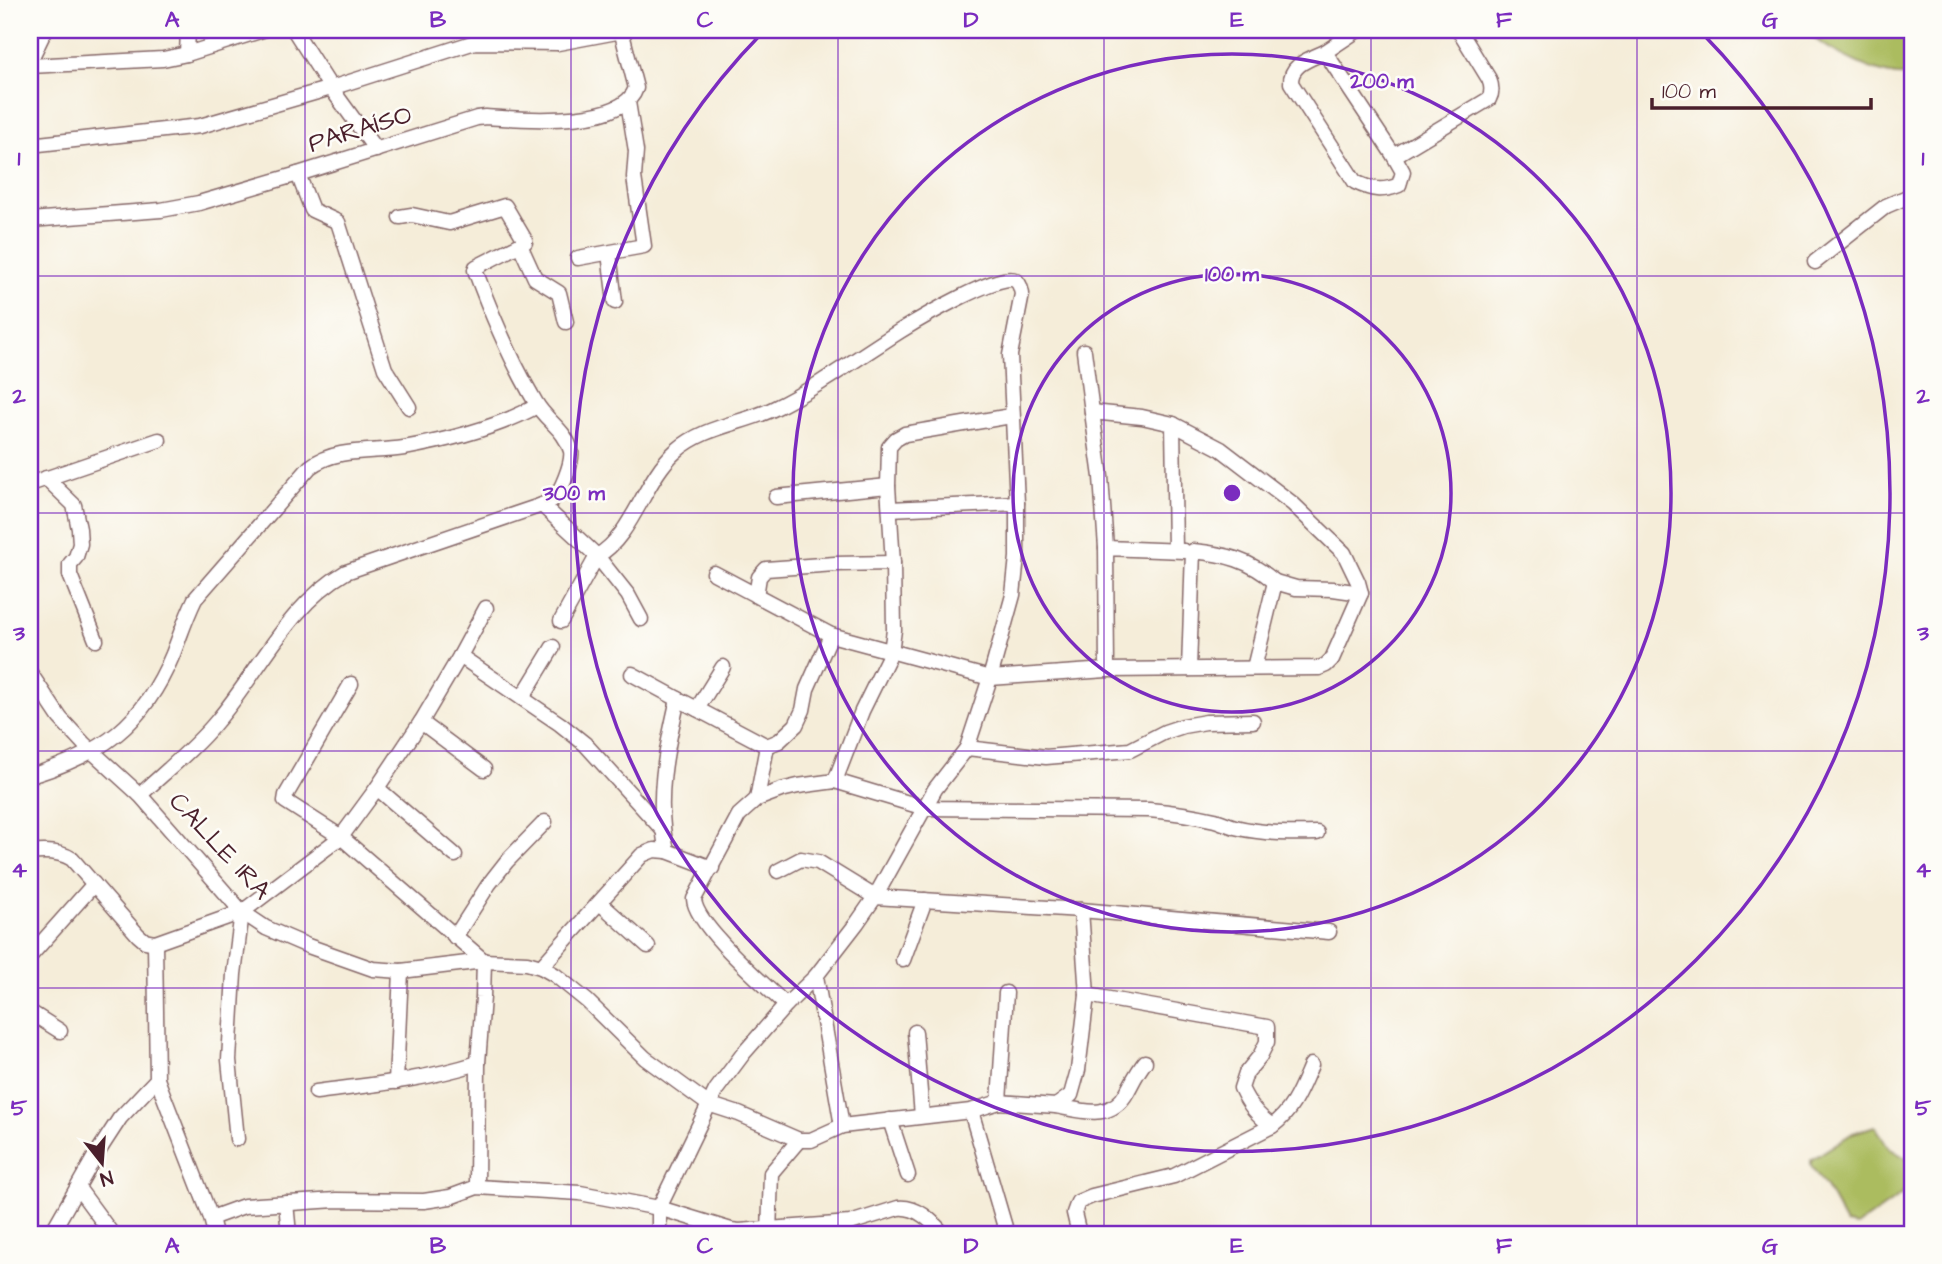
<svg xmlns="http://www.w3.org/2000/svg" width="1942" height="1264" font-family="'Architects Daughter',sans-serif">
<style>
.green{fill:#abbc5f;stroke:#7a6e45;stroke-width:2}
.lines{fill:none;stroke-linecap:round;stroke-linejoin:round}
.street-casing{stroke:#866768;stroke-width:17}
.street{stroke:#fff;stroke-width:14}
.grid{fill:none;stroke:#7b2cbf;stroke-width:2;stroke-opacity:0.55}
.ring{fill:none;stroke:#7b2cbf;stroke-width:3.5}
.labels{text-anchor:middle;dominant-baseline:central;stroke-width:5;stroke-linejoin:round;paint-order:stroke}
.street-label{font-size:26px;fill:#4a1f2b;stroke:#fdfcf7}
.centre{fill:#7b2cbf;stroke:#fdfcf7;stroke-width:3.5}
.ring-label{font-size:21px;text-anchor:middle;font-weight:bold;fill:#7b2cbf;stroke:#fdfcf7;stroke-width:5;stroke-linejoin:round;paint-order:stroke}
.neatline{fill:none;stroke:#7b2cbf;stroke-width:2.5}
.grid-label{font-size:23px;text-anchor:middle;font-weight:bold;fill:#7b2cbf}
</style>
<rect width="100%" height="100%" fill="#fdfcf7"/>
<filter id="ink" filterUnits="userSpaceOnUse"><feTurbulence type="fractalNoise" baseFrequency=".0143" numOctaves="2"/><feDisplacementMap in="SourceGraphic" scale="14" xChannelSelector="R" yChannelSelector="G"/><feConvolveMatrix kernelMatrix="1 2 1 2 8 2 1 2 1" color-interpolation-filters="sRGB"/></filter>
<filter id="wash" filterUnits="userSpaceOnUse"><feTurbulence type="fractalNoise" baseFrequency=".00686" numOctaves="4" result="noise"/><feDisplacementMap in="SourceGraphic" scale="28" xChannelSelector="R" yChannelSelector="G"/><feGaussianBlur stdDeviation="1.57" result="paint"/><feColorMatrix in="noise" values="0 0 0 0 0 0 0 0 0 0 0 0 0 0 0 0 0 1.4 0 .05"/><feComposite in="paint" operator="in"/></filter>
<g filter="url(#wash)">
<rect width="100%" height="100%" fill="#f5edd9"/>
<!-- green -->
<g class="green">
<path d="M1804 30H1912V74C1886 82 1824 49 1804 30Z"/>
<polygon points="1875,1126 1889,1148 1912,1162 1912,1187 1857,1226 1846,1224 1826,1187 1811,1166 1811,1160 1853,1133"/>
</g>
</g>
<g filter="url(#ink)">
<g class="lines">
<!-- street casing -->
<g class="street-casing">
<g id="street">
<polyline points="294,30 331,88 376,150"/>
<path d="M1358 30 1325 52 1394 156 1489 99C1493 92 1492 86 1489 79L1459 30"/>
<path d="M1325 52C1310 59 1290 64 1291 83L1355 182C1372 190 1382 192 1399 185L1403 172 1394 156"/>
<polyline points="187,54 188,30"/>
<polyline points="30,61 45,30"/>
<polyline points="30,66 163,59 187,54 263,30"/>
<polyline points="30,145 200,126 331,88 475,42 558,43 622,31"/>
<polyline points="298,174 312,210 338,222 385,369 409,407"/>
<path d="M30 220 161 210 199 203 298 174 477 118 486 117C520 119 623 128 636 88L621 30"/>
<polyline points="520,245 535,278 559,293 566,322"/>
<polyline points="609,253 615,302"/>
<polyline points="578,258 644,246 634,177 636,151 628,102"/>
<polyline points="1815,262 1886,206 1912,195"/>
<polyline points="1084,351 1092,412"/>
<polyline points="46,478 74,505 79,529 80,544 76,557 70,564 70,575 96,640"/>
<polyline points="30,484 159,440"/>
<polyline points="776,497 888,486"/>
<path d="M542 505 597 556C633 536 644 479 676 451 704 426 742 424 773 409 818 387 859 357 900 331 918 320 999 272 1015 280 1020 283 1021 289 1022 294L1010 355 1017 503V557L1013 595 990 678 967 748 935 789 875 897 857 923 816 976 786 1005 743 1054 716 1090 659 1208V1234"/>
<polyline points="890,509 1017,503"/>
<polyline points="1106,548 1101,477 1092,412 1142,417 1173,424 1175,550"/>
<polyline points="714,573 831,635 990,678 1107,670 1319,668 1326,665 1332,659 1361,593 1358,582 1344,553 1293,504 1221,449 1173,424"/>
<polyline points="1275,582 1296,588 1333,589 1361,593"/>
<polyline points="756,596 759,577 766,569 835,564 893,563"/>
<polyline points="561,621 597,556 628,595 641,619"/>
<polyline points="460,656 486,608"/>
<path d="M1189 669 1193 551C1225 554 1250 560 1275 582L1254 668"/>
<polyline points="1107,670 1106,548 1184,551"/>
<polyline points="30,673 60,718 84,744 140,795 242,912 266,928 308,946 373,969 401,971 484,961 527,963 541,967 555,975 587,1001 645,1058 708,1104 739,1114 799,1140 811,1140 842,1126 971,1111 999,1102 1056,1106 1071,1095 1078,1070 1087,995 1081,910"/>
<polyline points="632,674 678,699"/>
<polyline points="351,684 286,795 285,801 341,837 484,961 483,997 478,1063 477,1187"/>
<polyline points="522,698 553,647"/>
<polyline points="697,709 723,667"/>
<polyline points="421,722 484,769"/>
<polyline points="767,746 779,741 796,725 803,710 807,689 831,635"/>
<polyline points="967,748 1046,757 1130,750 1165,732 1183,726 1206,722 1253,721"/>
<path d="M30 776C102 754 143 726 173 654 180 636 186 617 195 599L310 467C337 447 373 453 404 448 449 440 497 428 537 406"/>
<polyline points="835,781 862,711 891,652 894,630 893,563 888,486 889,447 896,439 905,434 1011,416"/>
<polyline points="377,788 455,855"/>
<path d="M140 795C166 771 195 748 217 721 260 671 287 606 346 572L542 505C545 503 549 502 552 500 561 493 573 462 571 451 565 429 546 421 536 403 511 361 492 316 475 270L476 267 525 242V240L505 206 449 223 412 215 400 217"/>
<polyline points="757,799 767,746"/>
<path d="M30 853C44 851 60 851 72 859L138 935 145 941 155 943 242 912 341 837 377 788 421 722 460 656 560 724 585 744 662 829"/>
<path d="M712 868 667 851C655 800 666 750 678 699L767 746"/>
<polyline points="778,871 801,859 818,862 875,897 1081,910 1329,932"/>
<polyline points="600,903 648,946"/>
<polyline points="455,937 489,884 507,861 545,822"/>
<polyline points="30,956 94,884"/>
<polyline points="903,960 925,900"/>
<polyline points="541,967 642,855 654,850 667,851"/>
<polyline points="816,976 842,1126"/>
<path d="M1087 995 1267 1027V1042L1260 1056 1246 1073 1241 1088C1249 1105 1257 1115 1272 1126 1293 1111 1301 1088 1311 1065"/>
<path d="M786 1005C765 985 695 925 694 899L739 815 757 799 781 790 798 786 835 781 925 808 1149 810C1172 812 1193 815 1215 820 1222 822 1228 825 1235 827 1262 834 1290 834 1317 833"/>
<polyline points="30,1012 60,1031"/>
<polyline points="915,1032 922,1116"/>
<polyline points="157,1079 211,1218 215,1234"/>
<polyline points="396,1082 401,971"/>
<path d="M316 1092C371 1085 425 1080 478 1063"/>
<polyline points="999,1102 1006,993"/>
<path d="M1056 1106C1083 1111 1111 1121 1127 1092 1133 1081 1137 1072 1145 1062"/>
<polyline points="971,1111 1007,1234"/>
<polyline points="890,1120 908,1175"/>
<polyline points="237,1139 229,1060 234,974 242,912"/>
<polyline points="78,1188 112,1234"/>
<polyline points="286,1203 289,1234"/>
<path d="M211 1218 244 1206 336 1200 424 1201 450 1197 477 1187 580 1193 659 1208 731 1230 739 1231 850 1223 898 1208C917 1206 932 1221 943 1234"/>
<polyline points="30,1229 37,1234"/>
<polyline points="51,1234 94,1158 120,1118 157,1079 155,943"/>
<polyline points="769,1234 771,1173 799,1140"/>
<polyline points="1079,1234 1074,1213 1078,1202 1092,1196 1174,1176 1272,1126"/>
</g>
</g>
<!-- street -->
<use href="#street" class="street"/>
</g>
</g>
<!-- grid -->
<path class="grid" d="M305 30V1234M571 30V1234M838 30V1234M1104 30V1234M1371 30V1234M1637 30V1234M30 276H1912M30 513H1912M30 751H1912M30 988H1912"/>
<!-- distance rings -->
<g class="ring">
<circle cx="1232" cy="493" r="219"/>
<circle cx="1232" cy="493" r="439"/>
<path d="M1701 32A658 658 0 1 1 763 32"/>
</g>
<g class="labels">
<!-- street labels -->
<g class="street-label">
<text transform="translate(360 129) rotate(-17)">PARAÍSO</text>
<text transform="translate(220 846) rotate(47)">CALLE 1RA</text>
</g>
</g>
<circle cx="1232" cy="493" r="10" class="centre"/>
<g class="ring-label">
<text x="1382" y="88">200 m</text>
<text x="1232" y="281">100 m</text>
<text x="574" y="500">300 m</text>
</g>
<!-- margin -->
<rect width="1942" height="1264" fill="none" stroke="#fdfcf7" stroke-width="77"/>
<!-- north arrow -->
<g transform="translate(102 1163) rotate(163)" stroke="#fdfcf7" stroke-width="5" paint-order="stroke">
<path d="M0-5L12 26L0 18L-12 26Z" fill="#4a1f2b"/>
<text y="-10" font-size="19" font-weight="bold" text-anchor="middle" fill="#4a1f2b">N</text>
</g>
<!-- scale -->
<path d="M1652 98v10h219v-10" fill="none" stroke="#4a1f2b" stroke-width="3.5"/>
<text x="1662" y="98" font-size="21" fill="#4a1f2b" stroke="#fdfcf7" stroke-width="5" paint-order="stroke">100 m</text>
<rect x="38" y="38" width="1866" height="1188" class="neatline"/>
<g class="grid-label">
<text x="172" y="27">A</text>
<text x="438" y="27">B</text>
<text x="705" y="27">C</text>
<text x="971" y="27">D</text>
<text x="1237" y="27">E</text>
<text x="1504" y="27">F</text>
<text x="1770" y="27">G</text>
<text x="19" y="165">1</text>
<text x="1923" y="165">1</text>
<text x="19" y="403">2</text>
<text x="1923" y="403">2</text>
<text x="19" y="640">3</text>
<text x="1923" y="640">3</text>
<text x="19" y="877">4</text>
<text x="1923" y="877">4</text>
<text x="19" y="1115">5</text>
<text x="1923" y="1115">5</text>
<text x="172" y="1253">A</text>
<text x="438" y="1253">B</text>
<text x="705" y="1253">C</text>
<text x="971" y="1253">D</text>
<text x="1237" y="1253">E</text>
<text x="1504" y="1253">F</text>
<text x="1770" y="1253">G</text>
</g>
</svg>
